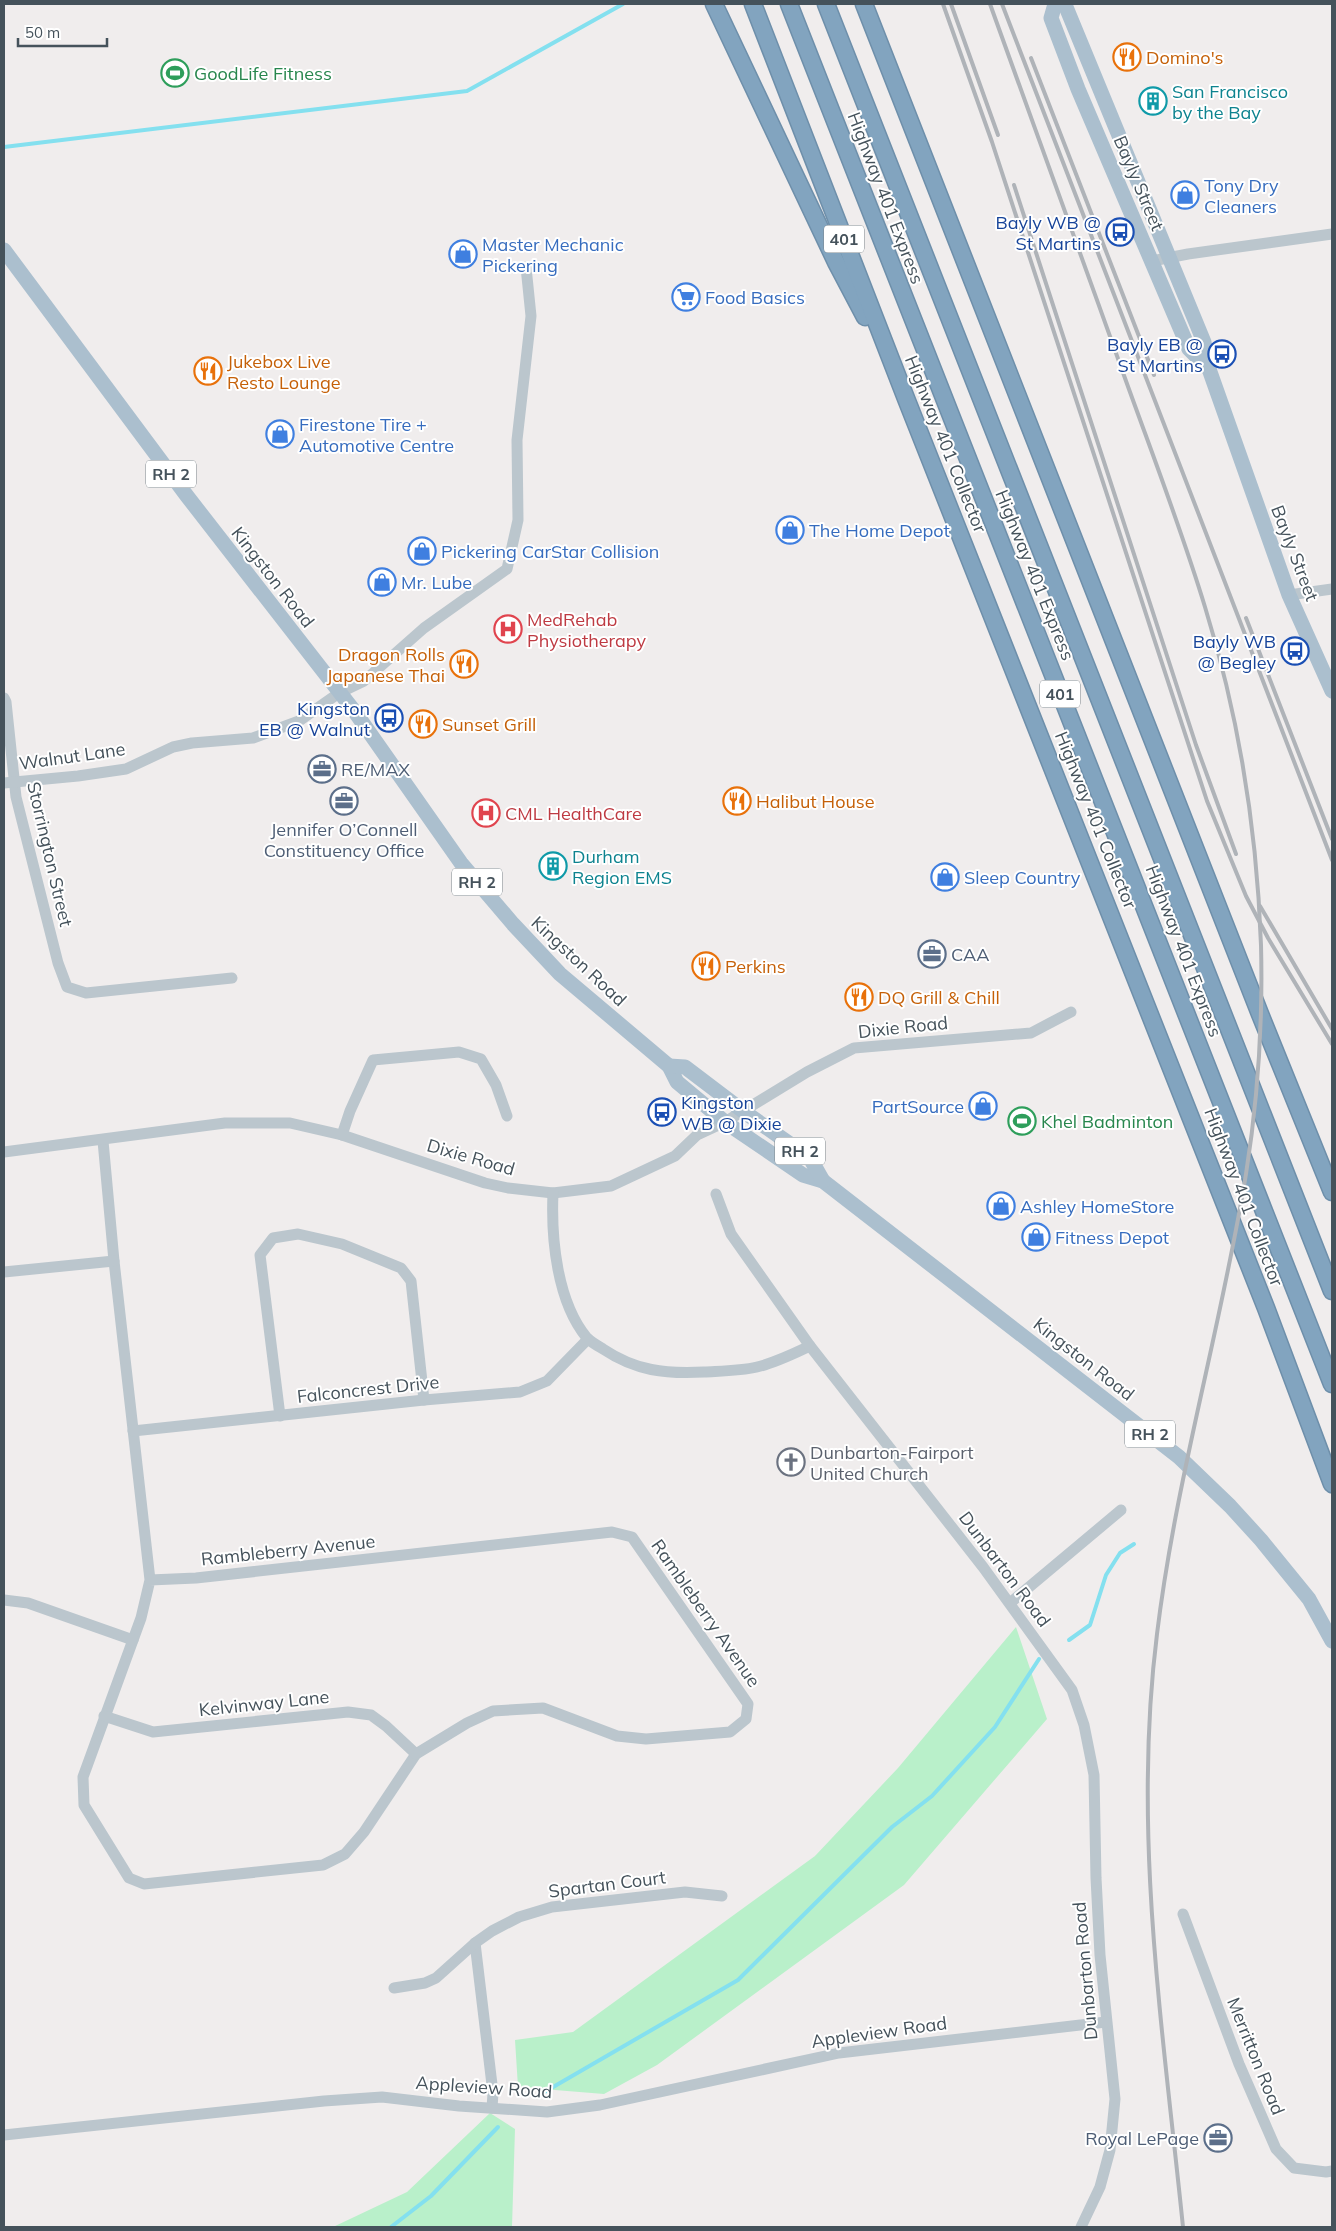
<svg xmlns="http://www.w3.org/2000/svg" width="1336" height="2231" font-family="Mulish,sans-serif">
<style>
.green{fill:#b9f0ca}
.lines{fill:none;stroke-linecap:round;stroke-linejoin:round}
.stream{stroke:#84e0ef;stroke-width:4}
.highway-casing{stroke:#6e8faa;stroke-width:19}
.minor{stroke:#bbc6cd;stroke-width:11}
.major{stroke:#abbfce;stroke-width:15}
.highway{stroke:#82a4bf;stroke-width:16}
.rail{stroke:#afb3b8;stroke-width:4}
.labels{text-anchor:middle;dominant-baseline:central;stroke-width:4;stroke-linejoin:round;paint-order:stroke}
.shield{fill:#fff;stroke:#7d868c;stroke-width:1}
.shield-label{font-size:16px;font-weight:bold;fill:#45525b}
.food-label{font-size:18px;fill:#c56008;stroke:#fff;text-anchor:start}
.leisure-label{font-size:18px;fill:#27864d;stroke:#fff;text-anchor:start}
.culture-label{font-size:18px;fill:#0d838f;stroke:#fff;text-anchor:start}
.street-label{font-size:18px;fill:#45525b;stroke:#fff}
.shop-label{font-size:18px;fill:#366cbe;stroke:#fff;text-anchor:start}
.transit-label{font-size:18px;fill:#164399;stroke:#fff;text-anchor:end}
.health-label{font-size:18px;fill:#be3a42;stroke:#fff;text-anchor:start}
.service-label{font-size:18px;fill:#4e5e75;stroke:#fff;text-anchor:start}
.worship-label{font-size:18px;fill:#5b616d;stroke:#fff;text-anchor:start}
</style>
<rect width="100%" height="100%" fill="#f0eded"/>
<!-- green -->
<g class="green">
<polygon points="1016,1627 1047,1719 904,1885 657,2065 604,2094 518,2087 515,2040 573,2032 815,1856 898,1768"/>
<polygon points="490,2113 515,2129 512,2227 333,2227 407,2192"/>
</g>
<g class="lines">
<!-- stream -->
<g class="stream">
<polyline points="4,147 467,91 623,4"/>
<polyline points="1069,1640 1090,1625 1106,1575 1120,1553 1134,1544"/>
<polyline points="541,2094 738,1980 892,1827 932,1796 995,1727 1039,1659"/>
<polyline points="391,2227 431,2196 498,2127"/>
</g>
<!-- highway casing -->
<g class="highway-casing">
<g id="highway">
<polyline points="714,4 836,262 865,317"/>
<polyline points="753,4 907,401 1266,1308 1332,1484"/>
<polyline points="789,4 1332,1384"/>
<polyline points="826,4 1332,1291"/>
<polyline points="864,4 1260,1014 1332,1192"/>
</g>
</g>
<!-- minor -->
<g class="minor">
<polyline points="1152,261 1188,254 1332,234"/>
<polyline points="1289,595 1332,589"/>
<polyline points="4,698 6,702 16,797 58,963 67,987 86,993 232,978"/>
<polyline points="4,783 78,776 126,769 173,747 192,743 253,738 299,721 339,693 364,681 424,628 507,569 518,520 517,440 531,316 526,267"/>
<polyline points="342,1135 350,1111 373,1060 459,1052 481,1059 496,1085 507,1116"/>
<polyline points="103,1141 114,1261 150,1580 141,1618 83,1777 84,1805 129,1878 144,1884 323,1865 345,1854 364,1832 416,1754 467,1723 493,1711 543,1708 617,1736 646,1739 730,1732 746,1719 748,1704 632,1537 612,1532 196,1578 150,1580"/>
<polyline points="4,1152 225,1123 290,1123 342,1135 485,1183 508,1188 553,1193 611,1186 675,1156 697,1135 725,1122 807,1072 854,1048 1031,1033 1071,1012"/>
<path d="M553 1193C551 1239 557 1302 587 1338 591 1342 598 1346 603 1349 636 1371 665 1374 704 1372 721 1371 740 1371 757 1367 775 1363 793 1354 810 1346"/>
<polyline points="716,1194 731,1234 810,1346 983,1567 1072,1690 1084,1725 1094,1775 1096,1878 1100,1955 1115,2099 1110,2150 1100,2187 1081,2227"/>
<polyline points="4,1272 114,1261"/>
<polyline points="280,1416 260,1255 273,1238 298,1234 342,1244 401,1268 411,1281 424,1400"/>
<polyline points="133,1431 424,1400 520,1392 547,1381 588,1339"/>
<polyline points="4,1600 28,1603 133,1640"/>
<polyline points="1010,1603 1121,1510"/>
<polyline points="104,1716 153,1732 348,1712 371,1715 386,1726 416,1754"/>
<polyline points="1183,1914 1239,2064 1276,2149 1294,2168 1326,2172 1332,2171"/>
<polyline points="475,1943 493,2093 492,2108"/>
<polyline points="394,1988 425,1983 436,1978 475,1943 492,1931 519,1917 552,1907 685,1892 722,1896"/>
<polyline points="4,2135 324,2101 382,2097 459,2106 547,2112 600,2105 839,2053 1106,2022"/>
</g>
<!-- major -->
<g class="major">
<polyline points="1055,4 1051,18 1078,89 1189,349 1209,369"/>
<polyline points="1062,4 1066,7 1204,342 1209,369 1289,595 1332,691"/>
<polyline points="4,250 187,496 355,712 461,863 513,924 560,974 669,1066 677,1082 725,1122 803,1175 823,1181 1179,1457 1230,1506 1261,1540 1309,1599 1332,1641"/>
<polyline points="669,1066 685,1067 743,1111 810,1158 823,1181"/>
</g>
<!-- highway -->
<use href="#highway" class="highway"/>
<!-- rail -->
<g class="rail">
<polyline points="943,4 992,142 1207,801 1246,896 1268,938 1332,1044"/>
<polyline points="951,4 998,135"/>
<path d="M990 4C1035 129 1081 255 1126 381 1153 456 1182 531 1205 607 1239 717 1257 831 1261 945 1263 1022 1258 1098 1246 1174 1221 1328 1176 1478 1157 1634 1132 1832 1163 2030 1183 2227"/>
<polyline points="1002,4 1332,860"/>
<polyline points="1031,58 1154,375"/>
<polyline points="1014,185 1196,745 1236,854"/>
<polyline points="1246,618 1332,839"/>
<polyline points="1260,906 1332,1029"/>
</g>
</g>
<!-- icons -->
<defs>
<g id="restaurant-ring" transform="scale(1.4375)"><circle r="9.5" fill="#fff" stroke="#e8710a" stroke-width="1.5"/><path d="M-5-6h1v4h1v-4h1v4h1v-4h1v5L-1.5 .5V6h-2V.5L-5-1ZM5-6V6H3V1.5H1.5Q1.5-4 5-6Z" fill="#e8710a"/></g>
<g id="stadium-ring" transform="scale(1.4375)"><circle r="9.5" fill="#fff" stroke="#2e9e5b" stroke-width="1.5"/><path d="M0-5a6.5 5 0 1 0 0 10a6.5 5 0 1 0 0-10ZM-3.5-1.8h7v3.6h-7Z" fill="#2e9e5b"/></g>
<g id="building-ring" transform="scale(1.4375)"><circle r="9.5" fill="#fff" stroke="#0f9aa8" stroke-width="1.5"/><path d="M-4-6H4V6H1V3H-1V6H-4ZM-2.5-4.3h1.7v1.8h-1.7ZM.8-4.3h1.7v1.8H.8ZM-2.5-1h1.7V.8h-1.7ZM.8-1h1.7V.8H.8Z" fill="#0f9aa8"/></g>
<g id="shop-ring" transform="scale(1.4375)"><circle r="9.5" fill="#fff" stroke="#3f7fe0" stroke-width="1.5"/><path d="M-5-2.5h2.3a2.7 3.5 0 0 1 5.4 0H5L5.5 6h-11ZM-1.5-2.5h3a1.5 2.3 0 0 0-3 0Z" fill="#3f7fe0"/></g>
<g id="bus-ring" transform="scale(1.4375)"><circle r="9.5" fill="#fff" stroke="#1a4fb4" stroke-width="1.5"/><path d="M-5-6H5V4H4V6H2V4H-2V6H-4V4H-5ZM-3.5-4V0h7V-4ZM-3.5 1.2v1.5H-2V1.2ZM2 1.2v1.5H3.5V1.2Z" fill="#1a4fb4"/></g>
<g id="supermarket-ring" transform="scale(1.4375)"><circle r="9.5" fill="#fff" stroke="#3f7fe0" stroke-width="1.5"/><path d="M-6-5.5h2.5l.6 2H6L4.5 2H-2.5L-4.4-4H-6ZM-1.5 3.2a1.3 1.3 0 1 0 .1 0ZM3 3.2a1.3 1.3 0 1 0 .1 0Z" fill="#3f7fe0"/></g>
<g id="hospital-ring" transform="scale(1.4375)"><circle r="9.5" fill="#fff" stroke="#e0444e" stroke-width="1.5"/><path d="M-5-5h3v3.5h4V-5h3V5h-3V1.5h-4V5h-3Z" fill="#e0444e"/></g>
<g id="office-ring" transform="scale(1.4375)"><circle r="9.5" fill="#fff" stroke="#5c6f8a" stroke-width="1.5"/><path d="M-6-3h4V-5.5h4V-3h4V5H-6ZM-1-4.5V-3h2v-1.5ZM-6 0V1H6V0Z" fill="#5c6f8a"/></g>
<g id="church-ring" transform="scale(1.4375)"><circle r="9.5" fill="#fff" stroke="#6b7280" stroke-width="1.5"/><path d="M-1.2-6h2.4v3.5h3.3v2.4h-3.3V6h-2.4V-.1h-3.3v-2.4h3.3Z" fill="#6b7280"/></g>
</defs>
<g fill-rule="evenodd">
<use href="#restaurant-ring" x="1127" y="57"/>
<use href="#stadium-ring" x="175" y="73"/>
<use href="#building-ring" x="1153" y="101"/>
<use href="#shop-ring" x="1185" y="195"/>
<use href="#bus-ring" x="1120" y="232"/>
<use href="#shop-ring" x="463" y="254"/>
<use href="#supermarket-ring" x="686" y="297"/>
<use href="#bus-ring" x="1222" y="354"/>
<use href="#restaurant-ring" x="208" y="371"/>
<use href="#shop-ring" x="280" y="434"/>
<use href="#shop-ring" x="790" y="530"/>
<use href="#shop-ring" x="422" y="551"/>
<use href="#shop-ring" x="382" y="582"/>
<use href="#hospital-ring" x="508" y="629"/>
<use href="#bus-ring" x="1295" y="651"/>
<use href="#restaurant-ring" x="464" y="664"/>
<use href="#bus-ring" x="389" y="718"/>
<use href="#restaurant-ring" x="423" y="724"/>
<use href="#office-ring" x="322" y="769"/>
<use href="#office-ring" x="344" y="801"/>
<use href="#restaurant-ring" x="737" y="801"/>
<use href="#hospital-ring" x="486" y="813"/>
<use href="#building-ring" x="553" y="866"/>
<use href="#shop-ring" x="945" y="877"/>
<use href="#office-ring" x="932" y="954"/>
<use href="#restaurant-ring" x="706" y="966"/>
<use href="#restaurant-ring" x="859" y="997"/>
<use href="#shop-ring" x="983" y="1106"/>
<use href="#bus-ring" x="662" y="1112"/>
<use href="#stadium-ring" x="1022" y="1121"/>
<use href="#shop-ring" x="1001" y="1206"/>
<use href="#shop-ring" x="1036" y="1237"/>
<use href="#church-ring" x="791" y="1462"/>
<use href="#office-ring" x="1218" y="2138"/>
</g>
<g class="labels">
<!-- shield labels -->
<g class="shield">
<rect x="824" y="225.5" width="40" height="27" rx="4"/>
<rect x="146" y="460.5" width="50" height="27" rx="4"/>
<rect x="1040" y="680.5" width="40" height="27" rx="4"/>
<rect x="452" y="868.5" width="50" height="27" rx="4"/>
<rect x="775" y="1137.5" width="50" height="27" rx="4"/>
<rect x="1125" y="1420.5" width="50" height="27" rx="4"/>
</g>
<g class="shield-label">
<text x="844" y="239">401</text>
<text x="171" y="474">RH 2</text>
<text x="1060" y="694">401</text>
<text x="477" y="882">RH 2</text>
<text x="800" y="1151">RH 2</text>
<text x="1150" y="1434">RH 2</text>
</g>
<!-- food labels -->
<g class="food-label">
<text x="1146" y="57">Domino's</text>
<text x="227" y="361">Jukebox Live<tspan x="227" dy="21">Resto Lounge</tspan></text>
<text x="445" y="654" text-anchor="end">Dragon Rolls<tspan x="445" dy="21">Japanese Thai</tspan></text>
<text x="442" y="724">Sunset Grill</text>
<text x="756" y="801">Halibut House</text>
<text x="725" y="966">Perkins</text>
<text x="878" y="997">DQ Grill &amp; Chill</text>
</g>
<!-- leisure labels -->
<g class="leisure-label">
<text x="194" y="73">GoodLife Fitness</text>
<text x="1041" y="1121">Khel Badminton</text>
</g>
<!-- culture labels -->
<g class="culture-label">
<text x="1172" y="91">San Francisco<tspan x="1172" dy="21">by the Bay</tspan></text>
<text x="572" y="856">Durham<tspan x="572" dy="21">Region EMS</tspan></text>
</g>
<!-- street labels -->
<g class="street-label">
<text transform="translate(1139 183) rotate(67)">Bayly Street</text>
<text transform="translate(886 198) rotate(69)">Highway 401 Express</text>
<text transform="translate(946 444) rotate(68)">Highway 401 Collector</text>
<text transform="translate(1295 553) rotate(69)">Bayly Street</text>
<text transform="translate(1035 575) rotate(68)">Highway 401 Express</text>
<text transform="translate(273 577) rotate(52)">Kingston Road</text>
<text transform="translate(72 756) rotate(-8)">Walnut Lane</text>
<text transform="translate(1096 820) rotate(68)">Highway 401 Collector</text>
<text transform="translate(50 854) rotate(77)">Storrington Street</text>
<text transform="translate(1184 951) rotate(69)">Highway 401 Express</text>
<text transform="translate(579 961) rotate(43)">Kingston Road</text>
<text transform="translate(903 1027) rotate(-6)">Dixie Road</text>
<text transform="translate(471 1157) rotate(16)">Dixie Road</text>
<text transform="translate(1244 1197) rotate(69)">Highway 401 Collector</text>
<text transform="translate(1084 1359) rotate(38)">Kingston Road</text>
<text transform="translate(368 1389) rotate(-6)">Falconcrest Drive</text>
<text transform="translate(288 1550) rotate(-6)">Rambleberry Avenue</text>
<text transform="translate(1005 1569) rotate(53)">Dunbarton Road</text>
<text transform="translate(706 1613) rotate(55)">Rambleberry Avenue</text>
<text transform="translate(264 1703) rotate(-6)">Kelvinway Lane</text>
<text transform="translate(607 1884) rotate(-7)">Spartan Court</text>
<text transform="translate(1085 1971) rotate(-95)">Dunbarton Road</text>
<text transform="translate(879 2032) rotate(-8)">Appleview Road</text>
<text transform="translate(1256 2056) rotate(68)">Merritton Road</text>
<text transform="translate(484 2087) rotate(4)">Appleview Road</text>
</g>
<!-- shop labels -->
<g class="shop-label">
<text x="1204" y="185">Tony Dry<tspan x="1204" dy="21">Cleaners</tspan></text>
<text x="482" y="244">Master Mechanic<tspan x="482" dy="21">Pickering</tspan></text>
<text x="705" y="297">Food Basics</text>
<text x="299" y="424">Firestone Tire +<tspan x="299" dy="21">Automotive Centre</tspan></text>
<text x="809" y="530">The Home Depot</text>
<text x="441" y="551">Pickering CarStar Collision</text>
<text x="401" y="582">Mr. Lube</text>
<text x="964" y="877">Sleep Country</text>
<text x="964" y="1106" text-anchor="end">PartSource</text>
<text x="1020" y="1206">Ashley HomeStore</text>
<text x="1055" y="1237">Fitness Depot</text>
</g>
<!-- transit labels -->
<g class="transit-label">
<text x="1101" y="222">Bayly WB @<tspan x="1101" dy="21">St Martins</tspan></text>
<text x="1203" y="344">Bayly EB @<tspan x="1203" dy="21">St Martins</tspan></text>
<text x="1276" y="641">Bayly WB<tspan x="1276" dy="21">@ Begley</tspan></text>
<text x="370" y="708">Kingston<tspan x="370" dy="21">EB @ Walnut</tspan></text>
<text x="681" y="1102" text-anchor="start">Kingston<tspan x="681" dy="21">WB @ Dixie</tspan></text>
</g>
<!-- health labels -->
<g class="health-label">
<text x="527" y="619">MedRehab<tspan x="527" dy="21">Physiotherapy</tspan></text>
<text x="505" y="813">CML HealthCare</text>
</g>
<!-- service labels -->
<g class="service-label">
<text x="341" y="769">RE/MAX</text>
<text x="344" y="829" text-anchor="middle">Jennifer O’Connell<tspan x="344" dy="21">Constituency Office</tspan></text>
<text x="951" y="954">CAA</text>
<text x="1199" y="2138" text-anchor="end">Royal LePage</text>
</g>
<!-- worship labels -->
<g class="worship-label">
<text x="810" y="1452">Dunbarton-Fairport<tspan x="810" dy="21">United Church</tspan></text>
</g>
</g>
<!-- border -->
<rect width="1336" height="2231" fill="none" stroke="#45525b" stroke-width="10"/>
<!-- scale -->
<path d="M18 38v8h89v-8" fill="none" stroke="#45525b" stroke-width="2.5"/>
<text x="25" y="38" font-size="15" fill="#45525b" stroke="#ffffff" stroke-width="4" paint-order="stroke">50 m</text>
</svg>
